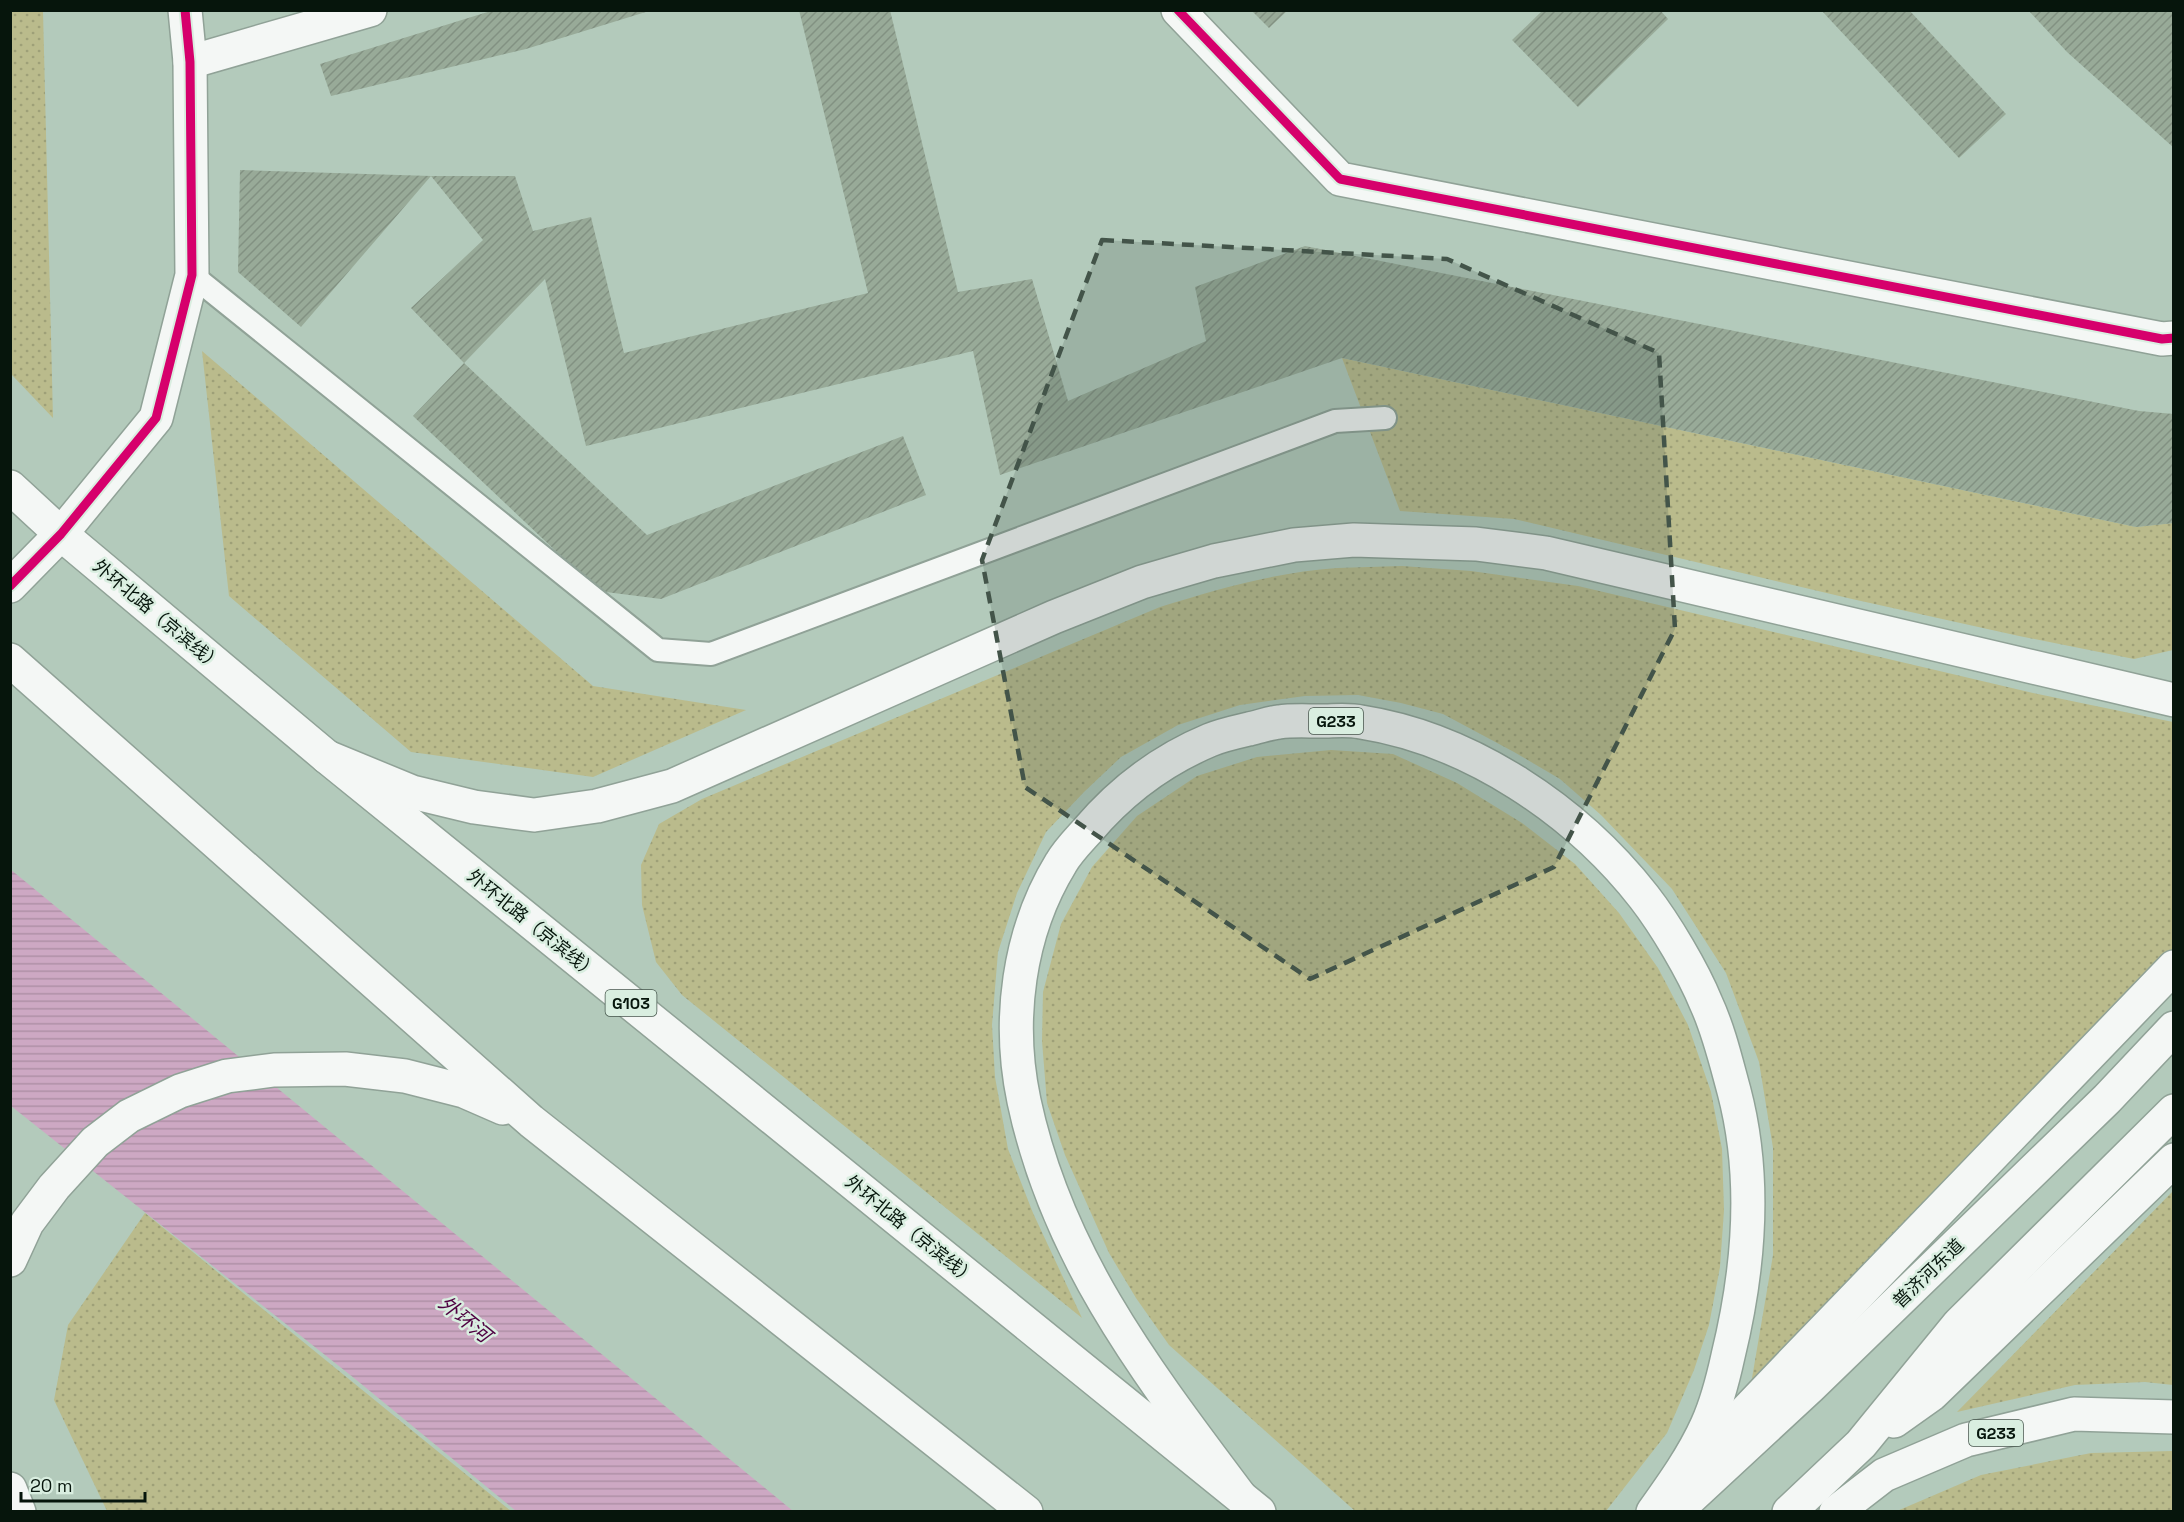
<svg xmlns="http://www.w3.org/2000/svg" width="2184" height="1522" font-family="'Space Grotesk','Noto Sans SC',sans-serif">
<style>
.grass{fill:url(#grass-dots)}
.water{fill:url(#water-rules)}
.building{fill:url(#building-hatch)}
.lines{fill:none;stroke-linecap:round;stroke-linejoin:round}
.service-casing{stroke:#90a297;stroke-width:26}
.minor-casing{stroke:#90a297;stroke-width:36}
.trunk-casing{stroke:#90a297;stroke-width:36}
.service{stroke:#f4f7f5;stroke-width:22}
.minor{stroke:#f4f7f5;stroke-width:33}
.trunk{stroke:#f4f7f5;stroke-width:33}
.cycleway-casing{stroke:#d9eee0;stroke-width:13}
.cycleway{stroke:#d6006c;stroke-width:9}
.marked{fill:#435449;fill-opacity:0.2;stroke:#435449;stroke-width:4.5;stroke-dasharray:12 8;stroke-linejoin:round}
.labels{text-anchor:middle;dominant-baseline:central;stroke-width:5;stroke-linejoin:round;paint-order:stroke}
.shield{fill:#d9eee0;stroke:#45564c;stroke-width:1.5}
.shield-label{font-size:16px;font-weight:bold;fill:#06150c}
.street-label{font-size:18px;fill:#06150c;stroke:#d9eee0}
.water-label{font-size:20px;font-style:italic;fill:#4f0242;stroke:#d9eee0}
</style>
<defs>
<pattern id="grass-dots" width="8" height="8" patternUnits="userSpaceOnUse" patternTransform="scale(1.5)"><rect width="8" height="8" fill="#babb8c"/><path d="M2 2h.1M6 6h.1" fill="none" stroke="#9ea078" stroke-width="1.8" stroke-linecap="round"/></pattern>
<pattern id="water-rules" width="6" height="5" patternUnits="userSpaceOnUse" patternTransform="scale(1.5)"><rect width="6" height="5" fill="#cda8c3"/><path d="M0 2.5h6" fill="none" stroke="#af90a6"/></pattern>
<pattern id="building-hatch" width="6" height="6" patternUnits="userSpaceOnUse" patternTransform="scale(1.5)"><rect width="6" height="6" fill="#98aa98"/><path d="M-1 1l2-2M0 6l6-6M5 7l2-2" fill="none" stroke="#829182"/></pattern>
</defs>
<rect width="100%" height="100%" fill="#b3cabb"/>
<!-- grass -->
<g class="grass">
<polygon points="11,10 43,11 53,418 11,374"/>
<polygon points="202,351 593,686 746,710 593,777 411,752 229,596"/>
<polygon points="1342,358 2136,527 2173,523 2173,650 2134,659 2019,636 1852,599 1514,519 1400,511"/>
<path d="M1402 566 1471 571 1578 586 2033 693 2173 722V954L1751 1384 1773 1255V1148L1759 1062 1726 973 1672 889 1601 815 1560 779 1514 752 1443 714 1401 703 1358 695 1305 696 1240 705 1178 725 1121 757 1084 792 1046 832 1017 893 998 952 992 1025 995 1077 1008 1149 1033 1213 1082 1318 682 995 656 962 642 905 641 865 659 824 702 799 1160 607C1217 589 1277 572 1337 568 1358 567 1380 567 1402 566Z"/>
<polygon points="1331,750 1393,754 1457,783 1522,823 1575,864 1619,913 1658,968 1688,1025 1711,1092 1722,1149 1724,1210 1720,1267 1709,1325 1694,1370 1667,1433 1606,1511 1355,1511 1169,1345 1136,1298 1109,1253 1065,1155 1047,1103 1042,1041 1043,992 1061,924 1092,867 1137,816 1197,776 1257,757"/>
<polygon points="2173,1191 2173,1385 2145,1382 2075,1385 1957,1412"/>
<polygon points="145,1213 511,1511 107,1511 54,1400 68,1325"/>
<polygon points="2173,1451 2173,1511 1897,1511 1981,1475 2091,1453"/>
</g>
<!-- water -->
<polygon class="water" points="10,869 793,1511 516,1511 354,1378 11,1106"/>
<!-- building -->
<g class="building">
<polygon points="494,10 649,11 526,49 331,96 320,64"/>
<polygon points="799,10 890,10 958,292 1032,279 1068,401 1206,341 1195,287 1305,246 2139,411 2174,414 2174,523 2136,527 1342,358 1000,475 973,351 586,446 545,279 464,363 411,308 483,240 431,176 515,176 533,231 591,217 624,353 868,293"/>
<polygon points="1251,10 1288,10 1269,28"/>
<polygon points="1543,10 1660,10 1668,19 1578,107 1512,40"/>
<polygon points="1821,10 1909,10 2006,114 1959,158"/>
<polygon points="2028,10 2174,10 2174,148 2067,52"/>
<polygon points="240,170 431,176 301,327 238,272"/>
<polygon points="464,363 647,535 903,436 926,495 661,599 598,591 413,416"/>
</g>
<g class="lines">
<!-- service casing -->
<g class="service-casing">
<polyline id="service" points="192,275 658,650 711,654 1335,421 1385,418"/>
</g>
<!-- minor casing -->
<g class="minor-casing">
<g id="minor">
<polyline points="1178,10 1340,179 2162,339 2174,338"/>
<polyline points="190,62 370,10"/>
<polyline points="10,586 61,534 156,418 192,275 190,62 185,10"/>
</g>
</g>
<!-- trunk casing -->
<g class="trunk-casing">
<g id="trunk">
<polyline points="10,487 61,534 327,757 1259,1512"/>
<polyline points="10,660 531,1121 1026,1512"/>
<polyline points="327,757 412,792 474,807 534,815 597,806 672,786 1054,617 1142,582 1214,561 1294,545 1354,540 1476,544 1546,553 2174,700"/>
<polyline points="10,1260 27,1223 54,1187 95,1142 129,1116 180,1091 227,1076 274,1070 345,1069 405,1076 464,1091 503,1108"/>
<polyline points="1894,1421 1932,1394 2174,1160"/>
<polyline points="1703,1460 1727,1431 1792,1363 2174,967"/>
<polyline points="10,1489 19,1512"/>
<path d="M1239 1495C1146 1371 1057 1256 1024 1101 1007 1021 1018 933 1061 863 1068 851 1078 841 1087 831 1120 792 1162 760 1210 740 1222 735 1236 732 1249 729 1259 727 1269 723 1279 722 1292 720 1307 721 1320 721 1334 721 1348 719 1361 722 1470 739 1576 810 1644 897 1665 924 1693 971 1706 1003 1719 1031 1726 1062 1734 1091 1757 1178 1749 1270 1728 1356 1723 1379 1717 1403 1707 1425 1693 1456 1673 1484 1653 1512"/>
<polyline points="1675,1512 1810,1387 2107,1099 2174,1028"/>
<polyline points="1789,1512 1861,1444 1959,1324 2174,1111"/>
<polyline points="1836,1512 1884,1475 1966,1440 2074,1414 2174,1417"/>
</g>
</g>
<!-- service -->
<use href="#service" class="service"/>
<!-- minor -->
<use href="#minor" class="minor"/>
<!-- trunk -->
<use href="#trunk" class="trunk"/>
<!-- cycleway casing -->
<g class="cycleway-casing">
<g id="cycleway">
<polyline points="1178,10 1340,179 2162,339 2174,338"/>
<polyline points="10,586 61,534 156,418 192,275 190,62 185,10"/>
</g>
</g>
<!-- cycleway -->
<use href="#cycleway" class="cycleway"/>
</g>
<!-- marked area -->
<path class="marked" d="M1102 240 1447 259 1659 353 1675 629 1554 867 1310 979 1025 787 982 560Z"/>
<g class="labels">
<!-- shield labels -->
<g class="shield">
<rect x="1309" y="708" width="54" height="26" rx="4.5"/>
<rect x="605.5" y="990" width="51" height="26" rx="4.5"/>
<rect x="1969" y="1420" width="54" height="26" rx="4.5"/>
</g>
<g class="shield-label">
<text x="1336" y="721">G233</text>
<text x="631" y="1003">G103</text>
<text x="1996" y="1433">G233</text>
</g>
<!-- street labels -->
<g class="street-label">
<text transform="translate(158 615) rotate(40)">外环北路（京滨线）</text>
<text transform="translate(533 924) rotate(39)">外环北路（京滨线）</text>
<text transform="translate(911 1230) rotate(39)">外环北路（京滨线）</text>
<text transform="translate(1928 1273) rotate(-44)">普济河东道</text>
</g>
<!-- water labels -->
<g class="water-label">
<text transform="translate(465 1319) rotate(39)">外环河</text>
</g>
</g>
<!-- border -->
<rect width="2184" height="1522" fill="none" stroke="#06150c" stroke-width="24"/>
<!-- scale -->
<path d="M21 1492v9h124v-9" fill="none" stroke="#06150c" stroke-width="3"/>
<text x="30" y="1492" font-size="18" fill="#06150c" stroke="#d9eee0" stroke-width="4.5" paint-order="stroke">20 m</text>
</svg>
